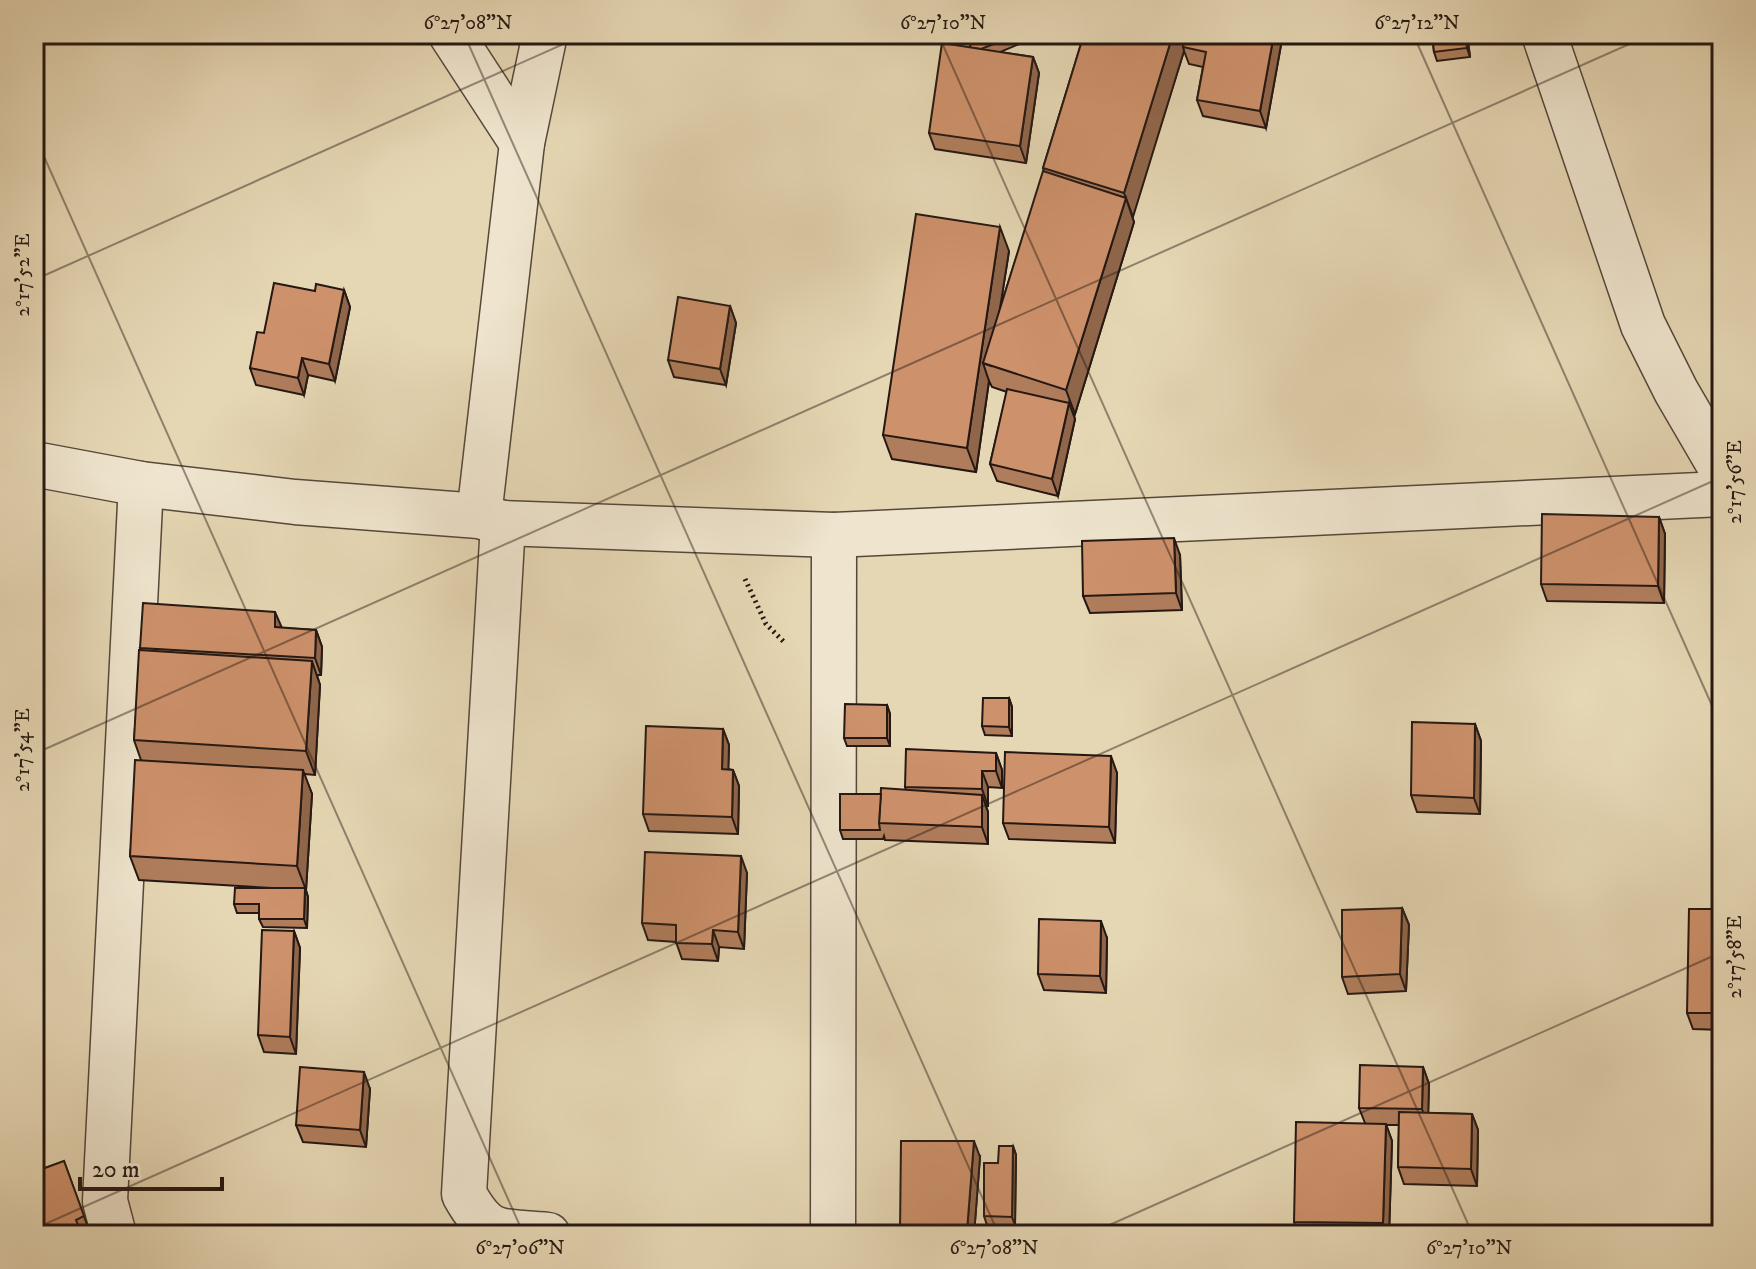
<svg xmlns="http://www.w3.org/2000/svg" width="1756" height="1269" font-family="'IM FELL DW Pica',serif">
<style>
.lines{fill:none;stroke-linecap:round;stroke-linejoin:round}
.street-casing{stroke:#55483b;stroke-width:47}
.path{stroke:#251813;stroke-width:5;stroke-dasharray:2 4;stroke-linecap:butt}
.street{stroke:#efe5ce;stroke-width:44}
.wall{fill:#b07d5c;stroke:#251813;stroke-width:2}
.shaded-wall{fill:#90664b;stroke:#251813;stroke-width:2}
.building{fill:#cd916b;stroke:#251813;stroke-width:2}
.ticks{fill:none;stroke:#251813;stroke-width:2;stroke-opacity:0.45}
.neatline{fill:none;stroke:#251813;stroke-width:3}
.ticks-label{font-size:20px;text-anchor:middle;fill:#251813}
</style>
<rect width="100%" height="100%" fill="#e6d7b4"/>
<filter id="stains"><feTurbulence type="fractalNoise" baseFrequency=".0025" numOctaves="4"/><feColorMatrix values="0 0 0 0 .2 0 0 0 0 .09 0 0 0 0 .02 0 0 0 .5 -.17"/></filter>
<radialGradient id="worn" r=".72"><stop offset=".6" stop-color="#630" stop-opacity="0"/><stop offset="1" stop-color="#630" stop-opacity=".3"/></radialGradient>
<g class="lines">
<!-- street casing -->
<g class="street-casing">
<g id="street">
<polyline points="451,34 522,143"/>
<polyline points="1544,34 1643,325 1676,391 1722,470"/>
<polyline points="34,464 141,484 295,502 479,516 503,523 834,535 1722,494"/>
<polyline points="479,516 522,143 545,34"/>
<path d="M503 523 464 1194C489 1239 500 1230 548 1235"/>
<polyline points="114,1235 105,1201 141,484"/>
<polyline points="833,1235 834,535"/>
</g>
</g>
<!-- path -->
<polyline class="path" points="745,579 766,624 786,644"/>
<!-- street -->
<use href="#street" class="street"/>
</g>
<!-- wall -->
<g class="wall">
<polygon points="812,34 950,34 816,44"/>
<polygon points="966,34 1043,34 1000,52 1033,57 1039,73 1026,163 935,149 929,133 971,48"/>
<polygon points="1084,34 1283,34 1266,128 1203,116 1197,100 1203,67 1189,64 1184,51 1132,217 1134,222 1075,414 1073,413 1075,419 1058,496 997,481 990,464 1007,392 992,387 989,381 976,472 892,459 883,435 1009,251 1000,308 1044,172 1043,168"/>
<polygon points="1432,34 1467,34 1470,57 1437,61 1434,52"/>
<polygon points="344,290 350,307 335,381 308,375 304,395 256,385 250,368 264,333 315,291"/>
<polygon points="730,306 736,323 726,385 674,377 668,360"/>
<polygon points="1659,517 1665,534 1664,603 1547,601 1541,584"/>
<polygon points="1180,555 1182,610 1090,613 1083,596"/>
<polygon points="281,628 316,630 322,647 321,675 317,675 320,685 315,775 304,774 312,794 306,890 308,897 307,928 263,927 259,919 259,913 237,913 234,904 272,888 139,880 130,856 141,760 134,740 141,650 140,648"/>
<polygon points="1009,698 1012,707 1012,736 985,735 982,726"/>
<polygon points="887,705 890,714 890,746 847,746 844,738"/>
<polygon points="1475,724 1481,741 1480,814 1417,812 1411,795"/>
<polygon points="723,729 729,745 728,769 733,770 739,786 738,834 649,831 643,814"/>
<polygon points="996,753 1002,770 1002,788 988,787 988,806 986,806 988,812 988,844 885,840 884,836 883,839 843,839 840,830 881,794 906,790 905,787"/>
<polygon points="1117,773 1115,843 1009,839 1003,823"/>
<polygon points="747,873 744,949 719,947 718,961 682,959 676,942 648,940 642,923"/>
<polygon points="1402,908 1409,925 1406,991 1348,994 1342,977"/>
<polygon points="1722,909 1722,1030 1693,1029 1687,1013"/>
<polygon points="294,931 300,948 296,1054 264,1052 258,1035"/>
<polygon points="1107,938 1106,993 1044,990 1038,974"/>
<polygon points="1423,1067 1429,1084 1428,1113 1472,1114 1478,1130 1477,1186 1404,1184 1398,1167 1399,1125 1386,1125 1392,1141 1389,1235 1299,1235 1294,1222 1365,1123 1359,1108"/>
<polygon points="370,1089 366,1147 303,1142 296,1125"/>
<polygon points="1013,1146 1016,1155 1015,1225 987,1225 984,1216"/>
<polygon points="980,1157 974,1235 901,1235 900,1232"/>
<polygon points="64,1161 90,1233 86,1235 34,1235 34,1172"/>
</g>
<!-- shaded-wall -->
<g class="shaded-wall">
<polygon points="1173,34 1190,34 1183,47 1184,51 1133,217 1124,193"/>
<polygon points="1274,34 1283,34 1266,128 1260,111"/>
<polygon points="1465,34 1467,34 1470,57 1467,48"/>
<polygon points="1033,57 1039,73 1026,163 1020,146"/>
<polygon points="1126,198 1134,222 1075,414 1066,390"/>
<polygon points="1000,227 1009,251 991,366 983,363 989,381 976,472 967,448"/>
<polygon points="344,290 350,307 335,381 329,364"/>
<polygon points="730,306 736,323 726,385 720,369"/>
<polygon points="302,358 308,375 304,395 298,378"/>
<polygon points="1069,403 1075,419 1058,496 1052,479"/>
<polygon points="1659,517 1665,534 1664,603 1658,586"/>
<polygon points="1174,538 1180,555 1182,610 1176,593"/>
<polygon points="275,612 282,628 275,627"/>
<polygon points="316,630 322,647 321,675 315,658"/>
<polygon points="312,661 320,685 315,775 306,751"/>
<polygon points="1009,698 1012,707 1012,736 1009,727"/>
<polygon points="887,705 890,714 890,746 887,738"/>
<polygon points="1475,724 1481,741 1480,814 1474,798"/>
<polygon points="723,729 729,745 728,786 722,769"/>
<polygon points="996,753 1002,770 1002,788 996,771"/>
<polygon points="1111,756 1117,773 1115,843 1109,827"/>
<polygon points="303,770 312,794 306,890 297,866"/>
<polygon points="733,770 739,786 738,834 732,817"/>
<polygon points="982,771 988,787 988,806 982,789"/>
<polygon points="982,795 988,812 988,844 982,827"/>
<polygon points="741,856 747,873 744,949 738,932"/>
<polygon points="305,888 308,897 307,928 304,919"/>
<polygon points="1402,908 1409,925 1406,991 1400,974"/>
<polygon points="1101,921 1107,938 1106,993 1100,976"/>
<polygon points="713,930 719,947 718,961 712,944"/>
<polygon points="294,931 300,948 296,1054 290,1037"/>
<polygon points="1423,1067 1429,1084 1428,1126 1422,1109"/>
<polygon points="364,1072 370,1089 366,1147 360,1130"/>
<polygon points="1472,1114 1478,1130 1477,1186 1471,1169"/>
<polygon points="1386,1124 1392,1141 1389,1235 1387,1235 1383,1223"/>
<polygon points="974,1141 980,1157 974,1235 969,1235 967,1231"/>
<polygon points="1013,1146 1016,1155 1015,1225 1012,1217"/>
</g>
<!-- building -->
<g class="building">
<polygon points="966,34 1020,34 981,49 971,48"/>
<polygon points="1084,34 1173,34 1124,193 1043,168"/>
<polygon points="1186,34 1274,34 1260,111 1197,100 1206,52 1183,47"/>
<polygon points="1432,34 1465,34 1467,48 1434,52"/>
<polygon points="942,43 1033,57 1020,146 929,133"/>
<polygon points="1043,171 1126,198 1066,390 983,363"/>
<polygon points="916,214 1000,227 967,448 883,435"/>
<polygon points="274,283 315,291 316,284 344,290 329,364 302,358 298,378 250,368 257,332 264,333"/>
<polygon points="678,297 730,306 720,369 668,360"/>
<polygon points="1007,389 1069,403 1052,479 990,464"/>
<polygon points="1542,514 1659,517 1658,586 1541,584"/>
<polygon points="1174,538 1176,593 1083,596 1082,541"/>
<polygon points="143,603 275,612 275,627 316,630 315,658 140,648"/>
<polygon points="139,650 312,661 306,751 134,740"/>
<polygon points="983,698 1009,698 1009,727 982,726"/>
<polygon points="845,704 887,705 887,738 844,738"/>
<polygon points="1412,722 1475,724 1474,798 1411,795"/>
<polygon points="646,726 723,729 722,769 733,770 732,817 643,814"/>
<polygon points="906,749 996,753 996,771 982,771 982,789 905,787"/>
<polygon points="1005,752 1111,756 1109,827 1003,823"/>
<polygon points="135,760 303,770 297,866 130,856"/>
<polygon points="881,788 982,795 982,827 879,823"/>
<polygon points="840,794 881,794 879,823 880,830 840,830"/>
<polygon points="645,852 741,856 738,932 713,930 712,944 676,943 676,925 642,923"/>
<polygon points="235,888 305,888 304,919 259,919 259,904 234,904"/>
<polygon points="1402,908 1400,974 1342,977 1342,910"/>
<polygon points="1689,909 1722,909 1722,1013 1687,1013"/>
<polygon points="1039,919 1101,921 1100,976 1038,974"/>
<polygon points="262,930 294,931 290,1037 258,1035"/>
<polygon points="1360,1065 1423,1067 1422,1109 1359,1108"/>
<polygon points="300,1067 364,1072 360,1130 296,1125"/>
<polygon points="1399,1112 1472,1114 1471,1169 1398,1167"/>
<polygon points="1296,1122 1386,1124 1383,1223 1294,1222"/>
<polygon points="901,1141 974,1141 967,1231 900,1232"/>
<polygon points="999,1146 1013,1146 1012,1217 984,1216 984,1163 998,1163"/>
<polygon points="64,1161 84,1216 76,1220 82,1235 70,1235 67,1225 55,1229 57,1235 40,1235 39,1232 34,1234 34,1172"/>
<polygon points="1718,1181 1722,1181 1722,1235 1717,1235"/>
</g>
<!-- ticks -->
<path class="ticks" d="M464 34 999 1235M938 34 1473 1235M1413 34 1722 728M34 134 524 1235M34 280 586 34M34 754 1652 34M34 1200 49 1235M34 1229 1722 477M1087 1235 1722 952"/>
<!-- margin -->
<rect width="1756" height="1269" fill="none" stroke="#e6d7b4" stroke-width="88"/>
<!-- scale -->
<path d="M80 1177v12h142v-12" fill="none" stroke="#251813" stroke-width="4"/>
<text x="92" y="1177" font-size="24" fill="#251813" stroke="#efe5ce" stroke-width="6" paint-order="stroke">20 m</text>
<rect x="44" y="44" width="1668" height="1181" class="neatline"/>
<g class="ticks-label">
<text x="468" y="29">6°27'08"N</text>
<text x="943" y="29">6°27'10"N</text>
<text x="1417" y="29">6°27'12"N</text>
<text transform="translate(22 275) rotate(-90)" y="7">2°17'52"E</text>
<text transform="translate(1734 482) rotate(-90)" y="7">2°17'56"E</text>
<text transform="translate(22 750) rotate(-90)" y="7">2°17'54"E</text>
<text transform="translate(1734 957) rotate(-90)" y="7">2°17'58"E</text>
<text x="520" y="1254">6°27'06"N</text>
<text x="994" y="1254">6°27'08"N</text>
<text x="1469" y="1254">6°27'10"N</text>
</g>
<rect width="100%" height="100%" filter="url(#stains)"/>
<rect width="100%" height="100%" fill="url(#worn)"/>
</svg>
